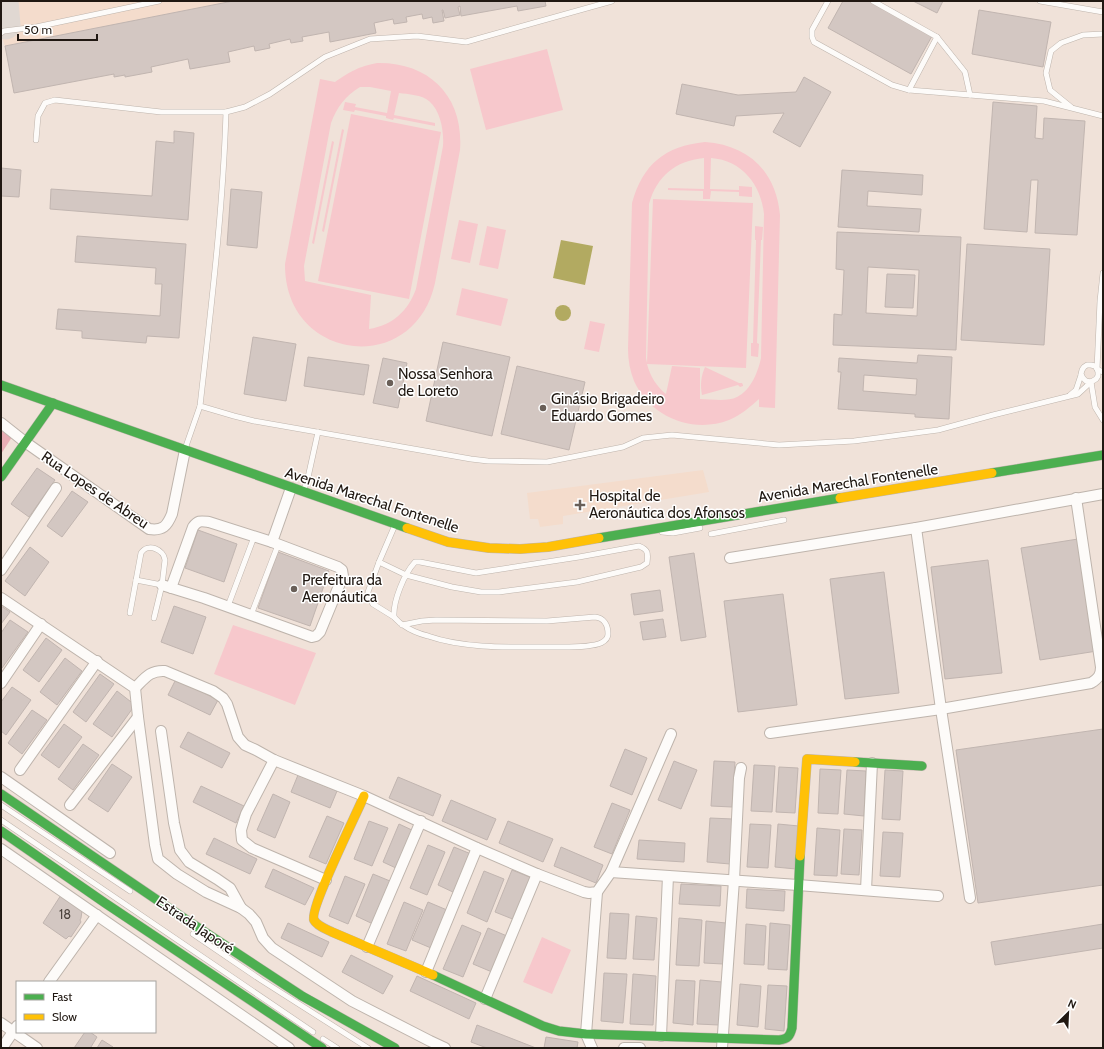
<svg xmlns="http://www.w3.org/2000/svg" width="1104" height="1049" font-family="Cabin,sans-serif">
<style>
.built{fill:#f4dccc}
.green{fill:#f7c8cc;fill-rule:evenodd}
.forest{fill:#e8aeb5}
.water{fill:#b2aa61}
.lines{fill:none;stroke-linecap:round;stroke-linejoin:round}
.taxiway{stroke:#e0d8d2;stroke-width:29}
.building{fill:#d3c7c2;stroke:#c1b5b0;fill-rule:evenodd}
.lane-casing{stroke:#beb4ac;stroke-width:6}
.street-casing{stroke:#beb4ac;stroke-width:12}
.fast-casing{stroke:#beb4ac;stroke-width:10}
.slow-casing{stroke:#beb4ac;stroke-width:10}
.lane{stroke:#fdfbf9;stroke-width:5}
.street{stroke:#fdfbf9;stroke-width:10}
.fast{stroke:#4caf50;stroke-width:9}
.slow{stroke:#ffc107;stroke-width:9}
.poi-dot{fill:#695f58;stroke:#fff;stroke-width:1.5}
.labels{text-anchor:middle;dominant-baseline:central;stroke-width:3;stroke-linejoin:round;paint-order:stroke}
.number-label{font-size:13px;fill:#4d443e}
.poi-label{font-size:15px;fill:#201812;stroke:#fff;text-anchor:start}
.street-label{font-size:15px;fill:#201812;stroke:#fff}
</style>
<rect width="100%" height="100%" fill="#f0e2d9"/>
<!-- built -->
<g class="built">
<polygon points="1,1 233,1 5,46 1,34"/>
<polygon points="703,470 709,492 563,516 563,524 540,527 538,519 530,519 527,493"/>
</g>
<!-- green -->
<g class="green">
<polygon points="547,49 563,110 486,130 470,69"/>
<path d="M377 63C430 62 464 97 460 150L435 283C414 378 284 362 285 264L320 79 335 82C351 71 358 67 377 63ZM360 87H370L391 91 387 113 355 107 356 104 345 102 343 110 354 112 355 110 386 116V118L393 120 394 118 435 126V123L394 115 399 93C408 94 422 95 429 101 441 111 444 132 443 146L416 289C408 311 393 325 369 329L371 295 305 281 304 266 331 123C337 107 345 96 360 87Z"/>
<polygon points="351,114 441,132 409,299 318,281"/>
<polygon points="342,129 344,130 324,232 322,231"/>
<polygon points="332,141 334,142 314,244 312,243"/>
<path d="M705 142C748 145 776 171 780 215L775 408 759 407V399C750 407 741 415 729 420 693 434 650 417 634 381 630 371 628 360 628 349L632 203C643 164 665 146 705 142ZM704 158V189L668 188V190L703 191V199H710L711 191 739 192V196L752 197V187L739 186V190L710 189 711 158C742 160 761 185 764 214L761 358C758 372 751 390 737 397 727 402 711 399 700 399V368L672 366 666 394C657 387 650 376 647 364L746 368 753 203 653 199 647 363 646 358 649 204C657 176 675 161 704 158Z"/>
<polygon points="459,220 478,224 470,263 451,259"/>
<polygon points="487,226 506,230 498,269 479,265"/>
<polygon points="755,226 763,227 762,240 761,240 757,343 759,344 758,357 751,356 751,343 753,343 756,240 755,240"/>
<polygon points="462,288 508,299 501,326 456,315"/>
<polygon points="590,321 605,324 599,352 584,349"/>
<path d="M705 367 739 383H742L743 385V386L740 387 738 385 702 395C700 385 701 376 705 367Z"/>
<polygon points="233,625 316,653 295,705 214,674"/>
<polygon points="542,937 571,950 552,994 523,982"/>
</g>
<!-- forest -->
<polygon class="forest" points="1,424 14,434 1,454"/>
<!-- water -->
<g class="water">
<polygon points="561,240 593,246 585,285 553,278"/>
<circle cx="563" cy="313" r="8"/>
</g>
<g class="lines">
<!-- taxiway -->
<polyline class="taxiway" points="4,1 6,25"/>
</g>
<!-- building -->
<g class="building">
<polygon points="233,1 545,1 546,6 518,11 517,6 461,16 460,6 458,7 460,15 445,18 443,10 442,10 444,21 433,23 432,17 423,19 422,14 406,17 407,22 394,24 393,19 374,23 376,33 330,42 329,32 302,37 303,41 291,43 290,39 269,44 270,48 255,51 254,46 228,52 230,62 190,69 188,59 151,67 152,72 125,77 125,75 114,77 114,74 14,93 5,46"/>
<polygon points="843,1 869,1 932,36 911,74 828,28"/>
<polygon points="913,1 943,1 937,13"/>
<polygon points="979,10 1051,22 1043,67 972,54"/>
<polygon points="804,77 831,92 800,147 773,132 784,113 736,116 734,126 676,114 682,84 738,95 796,92"/>
<polygon points="993,102 1037,106 1035,138 1043,139 1044,118 1085,121 1077,235 1035,233 1038,180 1031,180 1027,232 984,229"/>
<polygon points="174,131 194,133 188,220 50,209 51,189 152,196 156,141 174,143"/>
<polygon points="1,168 21,170 19,197 1,196"/>
<polygon points="842,170 923,175 922,195 868,191 867,206 921,209 919,232 838,227"/>
<polygon points="231,189 262,192 257,248 227,245"/>
<path d="M837 232 961 237 956 350 833 345 834 314 842 315 844 270 836 269ZM868 267 919 270 917 316 866 313Z"/>
<polygon points="77,236 186,244 179,338 147,336 146,343 82,338 82,331 56,329 58,309 160,316 162,284 155,284 156,268 75,262"/>
<polygon points="967,244 1050,249 1044,345 961,340"/>
<polygon points="887,274 915,275 913,308 885,307"/>
<polygon points="253,337 296,344 286,401 244,394"/>
<polygon points="443,342 510,357 492,436 426,421"/>
<path d="M918 355 952 357 949 419 915 417V414L838 409 841 372H838L839 358 917 363ZM864 375 917 379 916 395 863 391Z"/>
<polygon points="308,357 369,365 364,395 304,386"/>
<polygon points="383,358 407,363 398,408 373,403"/>
<polygon points="517,366 585,382 569,450 501,434"/>
<polygon points="37,468 55,480 29,517 11,504"/>
<polygon points="72,491 88,502 62,537 47,526"/>
<polygon points="198,530 237,544 224,582 185,568"/>
<polygon points="1078,539 1097,651 1040,660 1021,548"/>
<polygon points="30,547 49,562 25,596 5,581"/>
<polygon points="278,552 329,571 310,626 258,608"/>
<polygon points="694,553 706,637 681,641 669,557"/>
<polygon points="988,560 1002,673 945,679 931,567"/>
<polygon points="884,572 899,693 845,699 830,579"/>
<polygon points="660,590 663,611 634,615 631,594"/>
<polygon points="783,594 797,705 738,712 724,601"/>
<polygon points="1,606 10,612 1,624"/>
<polygon points="174,606 206,617 193,654 161,642"/>
<polygon points="663,619 666,637 643,640 640,622"/>
<polygon points="10,620 28,632 2,668 1,667 1,633"/>
<polygon points="46,638 62,650 39,682 23,670"/>
<polygon points="65,658 82,671 57,705 40,692"/>
<polygon points="100,674 114,684 86,722 73,712"/>
<polygon points="176,679 218,700 210,715 168,695"/>
<polygon points="12,687 31,700 6,735 1,731 1,702"/>
<polygon points="117,691 135,705 112,737 93,724"/>
<polygon points="32,710 47,720 22,754 8,743"/>
<polygon points="64,724 82,737 59,768 41,755"/>
<polygon points="1103,729 1103,885 978,903 956,750"/>
<polygon points="188,732 230,753 222,768 180,747"/>
<polygon points="83,744 99,755 73,790 58,779"/>
<polygon points="625,749 647,758 632,795 610,786"/>
<polygon points="674,761 697,770 681,809 658,800"/>
<polygon points="714,761 735,762 732,807 711,806"/>
<polygon points="112,764 132,777 108,812 88,799"/>
<polygon points="754,765 775,766 772,812 751,811"/>
<polygon points="779,767 798,768 795,813 776,812"/>
<polygon points="820,769 841,770 838,814 818,813"/>
<polygon points="847,770 866,771 864,816 844,814"/>
<polygon points="885,770 903,771 900,820 882,819"/>
<polygon points="298,775 337,791 330,808 291,792"/>
<polygon points="398,777 441,795 433,816 389,798"/>
<polygon points="201,786 244,806 236,823 193,802"/>
<polygon points="273,794 290,802 275,838 257,830"/>
<polygon points="451,800 496,819 487,840 442,821"/>
<polygon points="612,803 630,810 612,854 594,847"/>
<polygon points="327,816 344,823 326,864 309,857"/>
<polygon points="710,818 733,819 730,864 707,862"/>
<polygon points="369,821 388,828 372,866 354,859"/>
<polygon points="508,821 553,839 543,862 499,843"/>
<polygon points="399,824 414,831 398,869 383,862"/>
<polygon points="750,824 771,825 768,868 747,867"/>
<polygon points="778,824 799,826 796,869 775,867"/>
<polygon points="817,828 840,830 837,876 814,875"/>
<polygon points="844,829 862,830 859,875 841,874"/>
<polygon points="883,832 903,833 900,877 880,876"/>
<polygon points="214,838 257,859 250,874 206,854"/>
<polygon points="639,840 685,843 684,862 637,859"/>
<polygon points="428,845 445,852 427,895 410,888"/>
<polygon points="454,847 471,854 455,893 438,885"/>
<polygon points="561,847 603,865 596,883 554,866"/>
<polygon points="273,869 314,888 305,905 265,887"/>
<polygon points="512,870 532,878 515,920 495,912"/>
<polygon points="484,871 504,879 487,922 467,913"/>
<polygon points="373,874 390,881 373,924 356,916"/>
<polygon points="345,876 365,884 348,924 329,916"/>
<polygon points="681,884 721,886 720,906 679,904"/>
<polygon points="747,889 785,891 784,911 746,908"/>
<polygon points="61,895 82,911 81,918 80,920 81,922 71,937 69,936 66,939 43,923"/>
<polygon points="404,902 423,910 406,951 387,944"/>
<polygon points="428,902 447,910 431,948 412,940"/>
<polygon points="610,913 629,914 626,959 607,958"/>
<polygon points="636,916 657,918 654,960 633,959"/>
<polygon points="679,918 702,920 699,966 676,965"/>
<polygon points="706,921 726,923 723,964 704,963"/>
<polygon points="288,923 329,942 322,957 281,938"/>
<polygon points="770,923 790,925 787,970 768,969"/>
<polygon points="746,924 766,926 764,965 744,964"/>
<polygon points="1103,924 1103,948 995,965 991,942"/>
<polygon points="462,925 481,933 463,977 443,969"/>
<polygon points="488,928 507,936 492,972 473,964"/>
<polygon points="351,955 393,976 383,994 342,972"/>
<polygon points="604,973 627,974 623,1023 601,1021"/>
<polygon points="633,974 656,976 653,1025 630,1024"/>
<polygon points="417,976 476,1003 469,1019 410,991"/>
<polygon points="676,980 695,981 693,1025 673,1023"/>
<polygon points="700,980 722,982 719,1025 697,1024"/>
<polygon points="740,984 761,986 758,1027 737,1025"/>
<polygon points="768,985 787,986 784,1031 765,1029"/>
<polygon points="477,1025 536,1048 487,1048 471,1042"/>
<polygon points="85,1032 90,1032 97,1037 91,1047 91,1048 74,1048"/>
<polygon points="546,1037 578,1042 577,1048 544,1048"/>
<polygon points="102,1040 113,1047 112,1048 97,1048"/>
</g>
<g class="lines">
<!-- lane casing -->
<g class="lane-casing">
<g id="lane">
<polyline points="828,1 812,30 812,37 814,42 892,85 909,90 1044,101 1103,116"/>
<polyline points="873,1 937,37 965,72 970,95"/>
<polyline points="1040,1 1103,12"/>
<polyline points="1,33 4,31 36,27 159,1"/>
<polyline points="909,90 937,37"/>
<polyline points="1071,107 1050,90 1046,73 1051,51 1061,43 1083,35 1103,34"/>
<path d="M226 112C223 211 211 308 200 406L234 416 254 421 471 459 488 461 547 462 623 447 643 438 672 435 779 445 854 441 938 430 993 415 1078 394 1091 382 1096 379 1098 376V372L1097 369 1095 366 1091 365H1087L1084 367 1082 370 1081 374 1083 378 1086 381 1091 382"/>
<polyline points="36,140 38,116 45,103 55,100 161,112 226,112 245,107 270,94 325,57 370,39 417,36 466,42 612,1"/>
<polyline points="1103,273 1100,301 1097,369 1103,372"/>
<polyline points="1091,382 1095,407 1103,420"/>
<polyline points="1070,395 1076,390 1081,375"/>
<polyline points="185,449 200,406"/>
<polyline points="303,491 307,482 318,432"/>
<path d="M395 525 379 562 406 575 452 587 481 592H499L577 582 641 567 647 563C648 554 649 550 639 546L579 557 476 573 420 562H415C404 574 393 601 394 617 397 620 399 623 403 625 410 630 420 634 428 636 465 649 513 647 553 647 566 647 589 648 601 643 605 641 608 638 608 634 608 625 604 618 595 617L547 621 436 620 422 621 402 625"/>
<polyline points="662,532 673,533 700,528"/>
<polyline points="711,534 784,520"/>
<polyline points="379,562 368,592 369,598 373,604 394,617"/>
<polyline points="136,580 162,585"/>
<polyline points="228,606 254,537"/>
<path d="M130 613 141 553C148 542 164 550 165 560L162 585 154 618"/>
<polyline points="251,615 278,545"/>
<polyline points="1,805 130,891"/>
<polyline points="1,820 313,1032"/>
<polyline points="193,934 261,980 368,1048"/>
<polyline points="323,1039 337,1048"/>
</g>
</g>
<!-- street casing -->
<g class="street-casing">
<g id="street">
<path d="M1 423 25 442 149 529C163 531 167 526 172 514L185 450"/>
<polyline points="916,528 941,709 970,898"/>
<polyline points="272,542 291,488"/>
<polyline points="730,558 916,528 1103,494"/>
<polyline points="1,570 56,488"/>
<path d="M162 585 204 598 312 637 316 636 320 632 343 576 342 570 338 567 272 542 209 522C201 521 198 520 193 527L171 588"/>
<polyline points="1,598 135,688 138,717 155,845 158,859 177,874 206,892 241,908 249,914 256,922 263,938 272,948 352,1001 430,1041 445,1048"/>
<polyline points="1,683 41,624"/>
<path d="M135 688C145 678 150 670 165 671L213 691 223 698 227 704 238 737 245 745 256 750 274 760 364 796 477 848 537 874 584 892 589 893 597 892 611 872 671 734"/>
<polyline points="161,731 174,823 180,850 189,862 217,879 230,888 241,908"/>
<path d="M770 733 941 709 1091 683C1098 679 1101 675 1101 667L1076 498"/>
<polyline points="274,760 246,814 241,830 242,840 252,848 326,880"/>
<polyline points="20,770 97,661"/>
<polyline points="1,777 110,853"/>
<polyline points="70,805 138,717"/>
<polyline points="1,849 289,1048"/>
<polyline points="611,872 798,885 938,896"/>
<polyline points="866,890 872,763"/>
<polyline points="367,947 421,821"/>
<polyline points="426,972 477,848"/>
<polyline points="49,982 97,915"/>
<polyline points="485,999 537,874"/>
<polyline points="1,1023 37,1048"/>
<polyline points="661,1036 668,876"/>
<polyline points="2,1048 17,1026"/>
<polyline points="592,1048 586,1034 597,892"/>
<polyline points="624,1048 640,1048"/>
<polyline points="722,1048 734,880 739,778 741,768"/>
</g>
</g>
<!-- fast casing -->
<g class="fast-casing">
<g id="fast">
<polyline points="1,385 407,528"/>
<polyline points="992,473 1103,455"/>
<polyline points="1,477 53,403"/>
<polyline points="599,538 840,498"/>
<polyline points="855,762 922,766"/>
<polyline points="1,794 188,921 302,996 395,1048"/>
<polyline points="1,831 105,903 322,1048"/>
<path d="M433 975 543 1026 559 1031 586 1034 779 1040C788 1039 790 1036 792 1028L800 856"/>
</g>
</g>
<!-- slow casing -->
<g class="slow-casing">
<g id="slow">
<polyline points="840,498 992,473"/>
<polyline points="407,528 448,542 489,548 520,549 548,547 599,538"/>
<path d="M364 796C357 813 309 909 314 920 317 926 326 929 332 932L433 975"/>
<polyline points="800,856 807,759 855,762"/>
</g>
</g>
<!-- lane -->
<use href="#lane" class="lane"/>
<!-- street -->
<use href="#street" class="street"/>
<!-- fast -->
<use href="#fast" class="fast"/>
<!-- slow -->
<use href="#slow" class="slow"/>
</g>
<!-- markers -->
<g class="poi-dot">
<circle cx="390" cy="383" r="4"/>
<circle cx="543" cy="408" r="4"/>
<path d="M578 499h4v4h4v4h-4v4h-4v-4h-4v-4h4z"/>
<circle cx="294" cy="589" r="4"/>
</g>
<g class="labels">
<!-- number labels -->
<g class="number-label">
<text x="65" y="914">18</text>
</g>
<!-- poi labels -->
<g class="poi-label">
<text x="398" y="374">Nossa Senhora<tspan x="398" dy="17">de Loreto</tspan></text>
<text x="551" y="399">Ginásio Brigadeiro<tspan x="551" dy="17">Eduardo Gomes</tspan></text>
<text x="589" y="496">Hospital de<tspan x="589" dy="17">Aeronáutica dos Afonsos</tspan></text>
<text x="302" y="580">Prefeitura da<tspan x="302" dy="17">Aeronáutica</tspan></text>
</g>
<!-- street labels -->
<g class="street-label">
<text transform="translate(848 483) rotate(-9)">Avenida Marechal Fontenelle</text>
<text transform="translate(95 490) rotate(34)">Rua Lopes de Abreu</text>
<text transform="translate(372 500) rotate(18)">Avenida Marechal Fontenelle</text>
<text transform="translate(195 925) rotate(34)">Estrada Japoré</text>
</g>
</g>
<!-- border -->
<rect width="1104" height="1049" fill="none" stroke="#201812" stroke-width="4"/>
<!-- legend -->
<rect x="16" y="981" width="140" height="52" fill="#ffffff" stroke="#a6a3a0"/>
<rect x="24" y="994" width="20" height="6" fill="#4caf50" stroke="#a6a3a0"/>
<text x="52" y="1001" font-size="12" fill="#201812">Fast</text>
<rect x="24" y="1014" width="20" height="6" fill="#ffc107" stroke="#a6a3a0"/>
<text x="52" y="1021" font-size="12" fill="#201812">Slow</text>
<!-- north arrow -->
<g transform="translate(1068 1013) rotate(24)" stroke="#ffffff" stroke-width="3" paint-order="stroke">
<path d="M0-3L7 15L0 10L-7 15Z" fill="#201812"/>
<text y="-6" font-size="11" font-weight="bold" text-anchor="middle" fill="#201812">N</text>
</g>
<!-- scale -->
<path d="M18 34v6h79v-6" fill="none" stroke="#201812" stroke-width="2"/>
<text x="24" y="34" font-size="12" fill="#201812" stroke="#ffffff" stroke-width="3" paint-order="stroke">50 m</text>
</svg>
